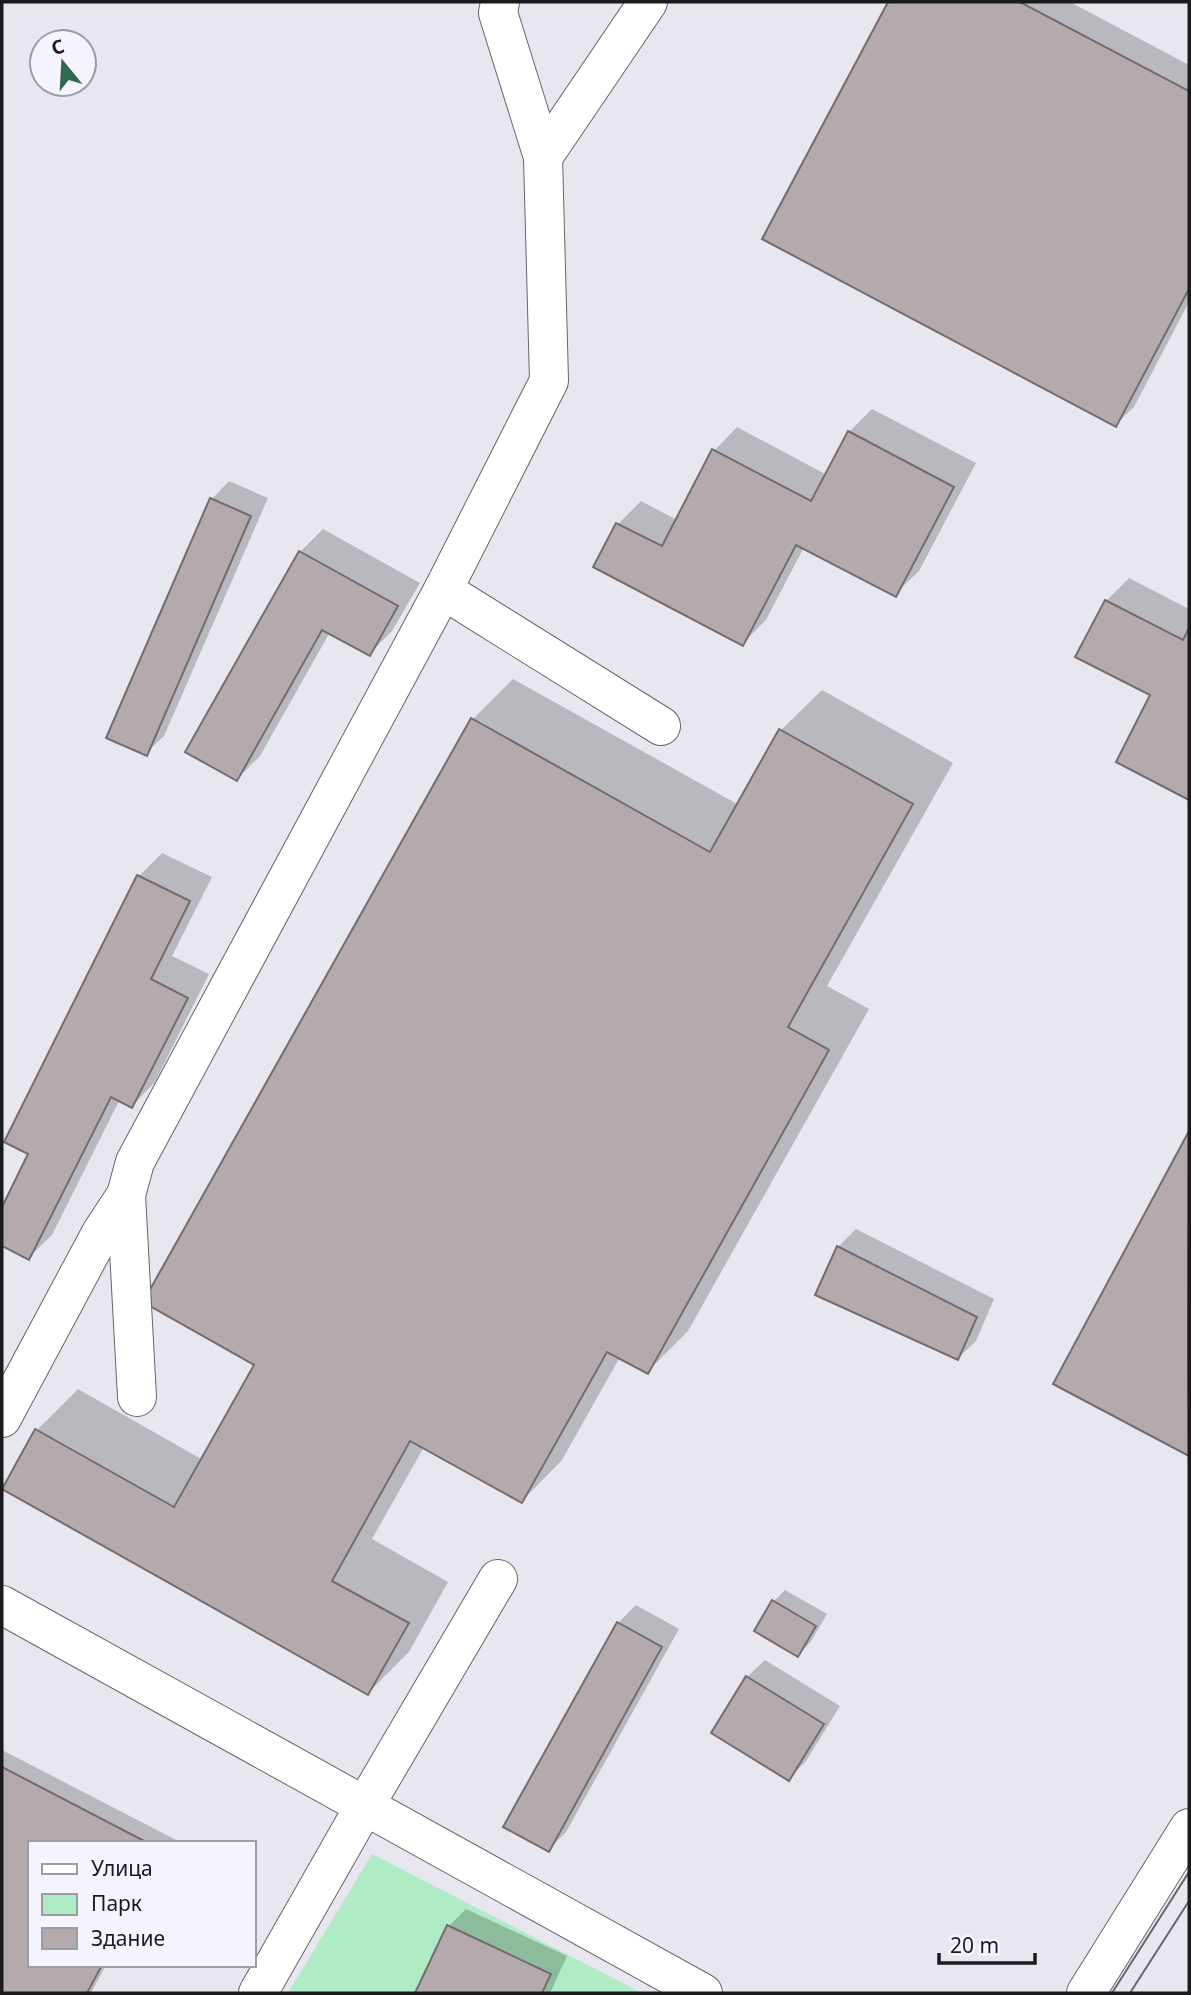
<svg xmlns="http://www.w3.org/2000/svg" width="1191" height="1995" font-family="'Noto Sans',sans-serif">
<style>
.green{fill:#afebc4}
.shadow{fill:#0003}
.building{fill:#b4aaad;stroke:#756c6f;stroke-width:2}
.lines{fill:none;stroke-linecap:round;stroke-linejoin:round}
.minor-casing{stroke:#66646c;stroke-width:40}
.major-casing{stroke:#66646c;stroke-width:40}
.minor{stroke:#fff;stroke-width:38}
.major{stroke:#fff;stroke-width:38}
.tram{stroke:#67656a;stroke-width:2}
</style>
<rect width="100%" height="100%" fill="#e8e6ef"/>
<!-- green -->
<polygon class="green" points="372,1854 642,1993 288,1993"/>
<!-- shadow -->
<g class="shadow">
<polygon points="890,2 1070,2 1189,65 1189,302 1134,407 1116,424 764,238"/>
<polygon points="872,409 976,463 919,571 895,594 804,547 766,620 743,643 595,566 618,524 641,501 677,520 714,451 737,427 827,475 849,432"/>
<polygon points="229,481 268,498 164,736 146,753 108,737 212,499"/>
<polygon points="323,529 420,583 392,631 369,654 330,632 260,756 237,779 300,552"/>
<polygon points="1129,578 1189,609 1189,798 1118,761 1153,695 1078,656 1106,601"/>
<polygon points="513,679 739,805 781,730 822,690 953,763 827,986 869,1009 688,1331 647,1372 620,1357 562,1460 522,1501 424,1447 372,1539 448,1582 409,1652 368,1693 37,1430 78,1389 203,1460 256,1364 473,719"/>
<polygon points="162,853 212,877 172,956 209,974 155,1082 132,1106 120,1099 52,1235 28,1258 2,1244 2,1210 30,1153 6,1141 139,876"/>
<polygon points="1189,1135 1189,1454 1056,1383"/>
<polygon points="856,1229 994,1299 976,1341 958,1358 838,1247"/>
<polygon points="785,1590 827,1614 810,1643 798,1655 774,1601"/>
<polygon points="636,1605 679,1629 566,1832 548,1850 618,1623"/>
<polygon points="765,1660 840,1706 806,1761 789,1779 747,1677"/>
<polygon points="2,1750 182,1843 30,1843 30,1965 106,1965 91,1993 2,1993"/>
<polygon points="466,1909 567,1956 550,1993 417,1993 449,1926"/>
</g>
<!-- building -->
<g class="building">
<polygon points="888,2 1020,2 1189,91 1189,289 1116,427 762,239"/>
<polygon points="848,431 954,487 896,597 796,545 743,646 593,567 616,523 662,546 712,449 811,501"/>
<polygon points="210,498 251,516 147,756 106,738"/>
<polygon points="299,551 398,606 370,656 322,630 237,781 185,752"/>
<polygon points="1105,600 1183,640 1189,628 1189,800 1116,762 1150,695 1075,657"/>
<polygon points="471,718 710,852 779,729 913,804 788,1027 829,1050 648,1374 607,1352 522,1503 410,1441 332,1581 409,1623 368,1695 2,1489 35,1429 174,1507 254,1365 143,1302"/>
<polygon points="137,875 190,901 151,979 188,998 132,1108 111,1097 29,1260 2,1246 2,1207 28,1154 4,1142"/>
<polygon points="1189,1131 1188,1345 1189,1456 1053,1384"/>
<polygon points="837,1246 977,1317 958,1360 815,1295"/>
<polygon points="772,1600 816,1626 798,1657 754,1631"/>
<polygon points="617,1622 662,1647 549,1852 503,1827"/>
<polygon points="746,1676 824,1724 789,1781 711,1733"/>
<polygon points="2,1767 148,1843 30,1843 30,1965 102,1965 87,1993 2,1993"/>
<polygon points="447,1925 551,1974 542,1993 415,1993"/>
</g>
<g class="lines">
<!-- minor casing -->
<g class="minor-casing">
<g id="minor">
<polyline points="500,2 498,13 543,157 648,2"/>
<polyline points="543,157 549,381 443,590 661,726"/>
<polyline points="137,1397 126,1195 135,1162 443,590"/>
<polyline points="2,1418 101,1233 126,1195"/>
<polyline points="2,1605 703,1993"/>
<polyline points="258,1993 364,1807 498,1579"/>
</g>
</g>
<!-- major casing -->
<g class="major-casing">
<polyline id="major" points="1086,1993 1189,1828"/>
</g>
<!-- minor -->
<use href="#minor" class="minor"/>
<!-- major -->
<use href="#major" class="major"/>
<!-- tram -->
<g class="tram">
<polyline points="1112,1993 1189,1872"/>
<polyline points="1130,1993 1189,1901"/>
</g>
</g>
<!-- border -->
<rect width="1191" height="1995" fill="none" stroke="#1b1a1d" stroke-width="7"/>
<!-- legend -->
<rect x="28" y="1841" width="228" height="126" fill="#f5f3fd" stroke="#9e9ca3" stroke-width="2"/>
<rect x="42" y="1864" width="35" height="10" fill="#ffffff" stroke="#9e9ca3" stroke-width="2"/>
<text x="91" y="1876" font-size="21" fill="#1b1a1d">Улица</text>
<rect x="42" y="1894" width="35" height="21" fill="#afebc4" stroke="#9e9ca3" stroke-width="2"/>
<text x="91" y="1911" font-size="21" fill="#1b1a1d">Парк</text>
<rect x="42" y="1928" width="35" height="21" fill="#b4aaad" stroke="#9e9ca3" stroke-width="2"/>
<text x="91" y="1946" font-size="21" fill="#1b1a1d">Здание</text>
<!-- north arrow -->
<g transform="translate(63 63) rotate(342)"><circle r="33" fill="#f5f3fd" stroke="#9e9ca3" stroke-width="2"/>
<path d="M0-5L12 26L0 18L-12 26Z" fill="#306850"/>
<text y="-10" font-size="19" font-weight="bold" text-anchor="middle" fill="#1b1a1d">С</text>
</g>
<!-- scale -->
<path d="M939 1953v10h96v-10" fill="none" stroke="#1b1a1d" stroke-width="3.5"/>
<text x="950" y="1953" font-size="21" fill="#1b1a1d" stroke="#f5f3fd" stroke-width="5" paint-order="stroke">20 m</text>
</svg>
